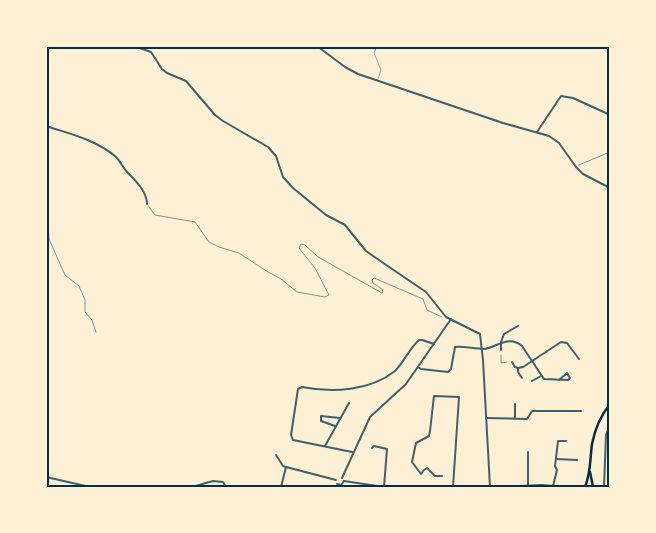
<svg xmlns="http://www.w3.org/2000/svg" width="656" height="533" font-family="'Public Sans',sans-serif">
<style>
.lines{fill:none;stroke-linecap:round;stroke-linejoin:round}
.stream{stroke:#669bbc;stroke-width:1}
.path{stroke:#003049;stroke-width:0.5}
.service{stroke:#3f606c;stroke-width:0.5}
.minor{stroke:#3f606c;stroke-width:2}
.tertiary{stroke:#3f606c;stroke-width:2}
.primary{stroke:#003049;stroke-width:2.5}
.neatline{fill:none;stroke:#003049;stroke-width:2}
</style>
<rect width="100%" height="100%" fill="#fdf0d5"/>
<g class="lines">
<!-- stream -->
<polyline class="stream" points="48,222 49,239 65,275 79,286 85,300 85,312 92,320 96,332"/>
<!-- path -->
<g class="path">
<polyline points="579,165 610,152"/>
<polyline points="149,207 155,215 195,222 209,242 219,247 239,253 268,272 281,279 297,292 325,297 329,295 315,268 299,248 301,244 305,245 318,257 382,293 383,292 382,289 373,283 372,280 374,278 423,299 427,310 442,317"/>
<polyline points="501,355 501,363 507,362"/>
</g>
<!-- service -->
<polyline class="service" points="377,46 374,53 381,70 378,79"/>
<!-- minor -->
<g class="minor">
<polyline points="134,46 151,52 162,69 167,73 186,81 215,115 223,121 268,147 276,156 283,177 293,188 326,215 345,225 366,251 376,258 426,292 446,317 480,334 483,360 490,487"/>
<path d="M46 126C70 134 97 140 116 157 121 162 123 168 128 173 136 181 147 192 147 204"/>
<polyline points="537,132 561,96 573,98 608,114"/>
<polyline points="501,350 501,342 504,334 518,326"/>
<polyline points="512,362 515,367 518,368 523,367 561,342 567,343 579,359"/>
<path d="M418 367 421 369 448 372 451 369 455 347C464 346 474 349 484 349 496 348 508 334 522 346L544 379 568 380 570 378 567 373 559 380"/>
<polyline points="518,368 518,372 522,378"/>
<polyline points="532,381 541,376"/>
<polyline points="515,404 515,418"/>
<polyline points="486,418 527,419 532,411 581,411"/>
<polyline points="335,426 321,421 321,416 340,418"/>
<polyline points="325,446 349,403"/>
<polyline points="372,448 374,446 387,449 384,487"/>
<path d="M352 452 293 440 291 435 298 389 302 387C332 393 370 391 395 371 404 362 409 349 419 340H422L434 344"/>
<polyline points="528,452 528,486"/>
<polyline points="276,455 283,466 286,467"/>
<polyline points="556,459 577,460"/>
<polyline points="442,476 435,476 427,468 424,470 421,474 412,462 416,443 429,436 430,431 434,396 459,397 453,487"/>
<polyline points="46,477 90,487"/>
<polyline points="342,478 370,417 406,384 451,319"/>
<polyline points="344,481 384,487"/>
<polyline points="337,484 341,485 344,481"/>
<polyline points="553,486 557,470 555,466 558,441 566,441"/>
<polyline points="192,487 213,481 223,482 226,487"/>
<polyline points="281,487 286,467 336,480"/>
<polyline points="498,487 541,485 571,487"/>
<polyline points="604,487 606,435 610,426"/>
</g>
<!-- tertiary -->
<polyline class="tertiary" points="317,46 345,67 358,74 503,123 549,136 559,143 576,167 583,174 610,188"/>
<!-- primary -->
<g class="primary">
<polyline points="590,472 593,487"/>
<path d="M585 487C591 473 590 458 592 444 595 429 601 415 610 404"/>
</g>
</g>
<!-- border -->
<rect width="656" height="533" fill="none" stroke="#fdf0d5" stroke-width="95"/>
<rect x="48" y="48" width="560" height="438" class="neatline"/>
</svg>
